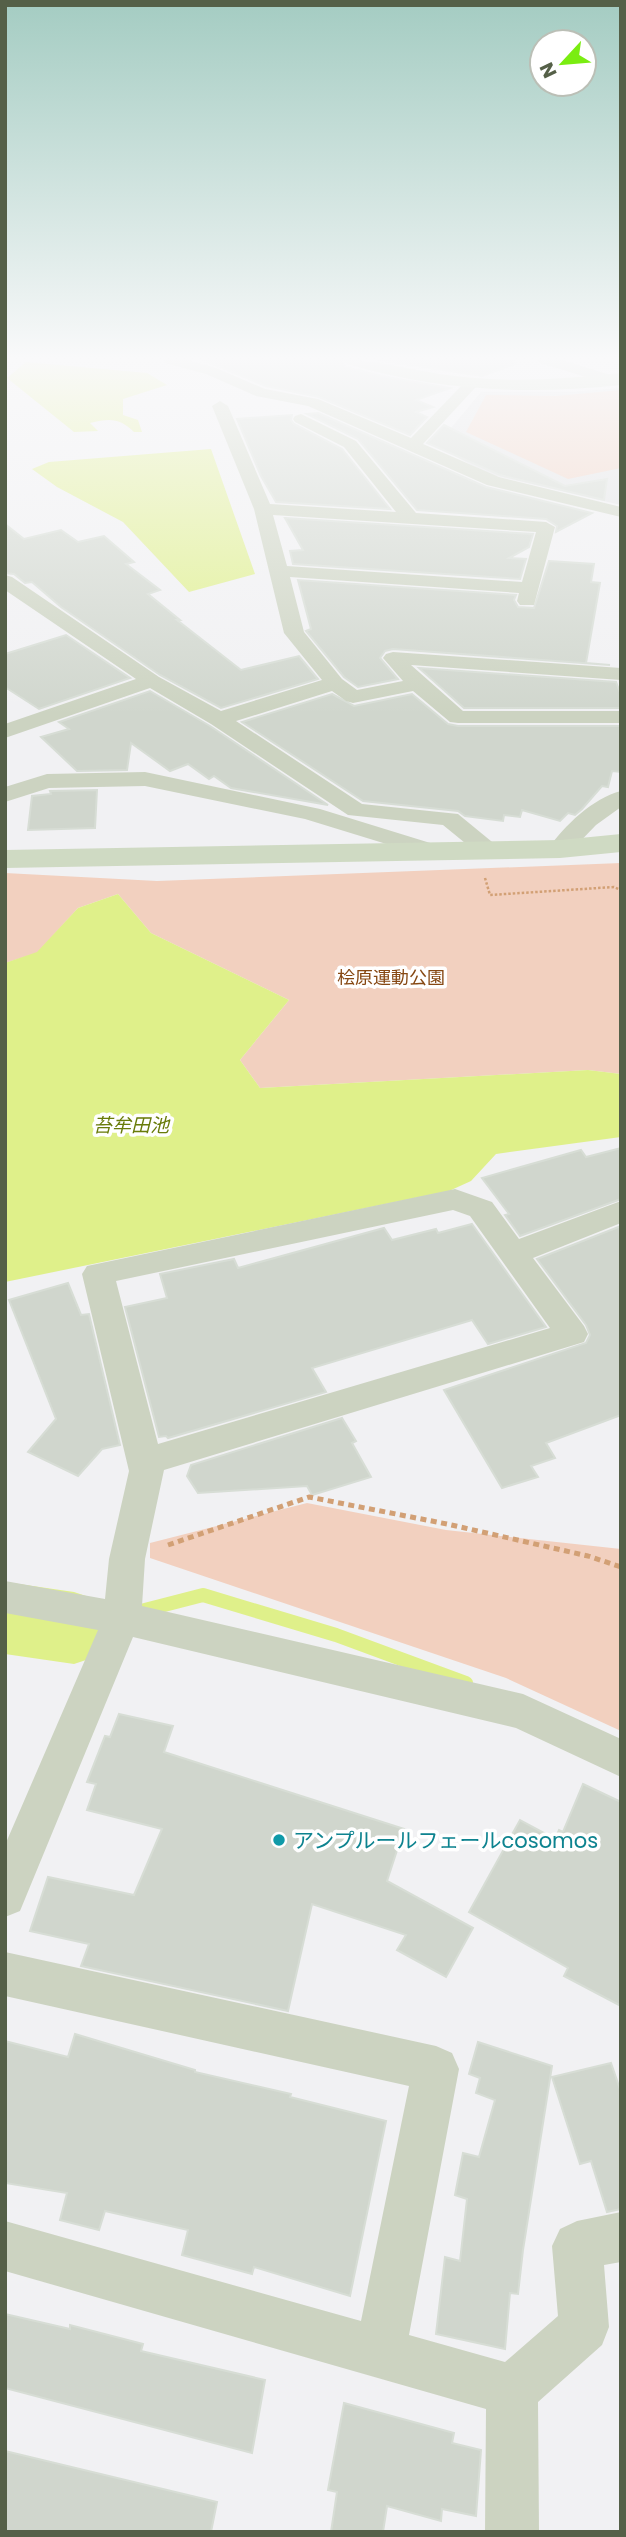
<svg xmlns="http://www.w3.org/2000/svg" width="626" height="2537" font-family="Poppins,'Noto Sans JP',sans-serif">
<style>
.education{fill:#e2e3e4}
.green{fill:#f2d0bf}
.water{fill:#dff08a}
.lines{fill:none;stroke-linecap:round;stroke-linejoin:round}
.stream{stroke:#dff08a;stroke-width:14}
.river{fill:#dff08a;fill-rule:evenodd}
.building{fill:#d0d6cd;stroke:#d7ddd5;stroke-width:2}
.path-far1{stroke:#d2a075;stroke-width:2.5;stroke-dasharray:2.5 2;stroke-linecap:butt}
.path{stroke:#d2a075;stroke-width:5;stroke-dasharray:6 4.5;stroke-linecap:butt}
.street{fill:#ccd3c1;fill-rule:evenodd}
.secondary{fill:#cfdac3;fill-rule:evenodd}
.culture-dot{fill:#0f9aa8;stroke:#fff;stroke-width:2.5}
.labels{text-anchor:middle;dominant-baseline:central;stroke-width:7;stroke-linejoin:round;paint-order:stroke}
.park-label{font-size:18px;fill:#864813;stroke:#fff}
.water-label{font-size:19px;font-style:italic;fill:#687b0a;stroke:#fff}
.near-culture-label{font-size:21px;fill:#0d838f;stroke:#fff;text-anchor:start}
</style>
<rect width="100%" height="100%" fill="#f1f1f3"/>
<!-- education -->
<polygon class="education" points="621,388 621,505 488,474 436,446 481,392 570,392"/>
<!-- green -->
<g class="green">
<polygon points="621,390 621,468 568,479 466,432 486,395 556,396"/>
<polygon points="621,863 621,1074 588,1070 260,1088 240,1060 289,1000 151,933 118,894 78,908 37,953 5,963 5,873 157,881"/>
<polygon points="307,1503 446,1530 621,1549 621,1731 506,1678 150,1558 150,1543"/>
</g>
<!-- water -->
<g class="water">
<path d="M26 362 147 373 167 385 123 399V415L138 420 142 432H134C120 418 110 418 90 423L98 431 74 432 7 378Z"/>
<polygon points="211,449 255,574 189,592 123,522 57,487 32,469 49,462"/>
<polygon points="118,894 151,933 289,1000 240,1060 260,1088 588,1070 621,1074 621,1137 496,1154 471,1181 449,1191 5,1282 5,963 37,952 78,908"/>
</g>
<g class="lines">
<!-- stream -->
<g class="stream">
<polyline points="137,1612 203,1595 336,1635 466,1683"/>
<polyline points="74,1628 96,1622"/>
</g>
<!-- river -->
<polygon class="river" points="5,1582 74,1592 104,1602 116,1628 104,1654 74,1664 5,1654"/>
</g>
<!-- building -->
<g class="building">
<polygon points="203,360 342,360 346,367 381,376 450,388 416,400 433,407 416,412 427,417 410,435 319,397 266,386"/>
<polygon points="378,360 514,360 515,364 482,376"/>
<polygon points="318,413 486,487 592,513 556,532 557,526 546,519 417,510 358,439 307,414"/>
<polygon points="292,415 291,420 294,424 342,449 390,509 276,502 261,476 237,419"/>
<polygon points="444,425 565,486 607,479 604,500 500,475 427,443"/>
<polygon points="285,518 533,534 529,547 509,558 526,559 520,579 293,564 290,551 303,550"/>
<polygon points="5,524 24,539 61,530 78,542 104,536 134,562 126,564 160,590 148,594 180,620 177,620 241,670 299,656 318,679 221,708 160,675 61,607 32,582 25,583 14,574 5,573"/>
<polygon points="549,561 594,564 591,582 600,583 586,663 610,665 393,649 385,651 380,658 398,679 358,687 344,677 306,631 311,629 298,580 516,595 514,600 518,607 534,608"/>
<polygon points="66,635 130,678 39,709 5,687 5,654"/>
<polygon points="419,668 616,682 621,695 621,708 464,708"/>
<polygon points="150,691 210,726 328,805 231,788 214,776 209,779 188,764 170,771 131,743 127,770 77,771 41,737 69,729 59,722"/>
<polygon points="332,694 354,706 412,694 448,724 458,726 621,726 621,772 612,771 608,787 602,786 582,809 575,815 568,813 560,821 522,810 520,817 504,815 503,821 465,816 458,811 363,801 242,722"/>
<polygon points="97,790 95,828 28,830 32,796 51,794 50,791"/>
<polygon points="621,1148 621,1199 520,1236 505,1215 509,1214 482,1178 581,1150 586,1157"/>
<polygon points="472,1224 546,1327 488,1344 472,1320 312,1368 326,1392 168,1438 166,1436 159,1437 125,1307 167,1298 160,1274 234,1259 238,1268 384,1228 392,1240 436,1229 438,1233"/>
<polygon points="621,1226 621,1415 546,1443 555,1458 531,1466 538,1477 502,1488 444,1390 586,1343 590,1335 586,1325 537,1259"/>
<polygon points="68,1283 81,1315 89,1314 120,1445 102,1449 78,1476 28,1452 56,1419 9,1300"/>
<polygon points="342,1418 356,1441 352,1443 371,1477 312,1495 307,1486 198,1493 187,1476 191,1465"/>
<polygon points="119,1714 173,1726 164,1752 404,1829 387,1881 473,1928 446,1977 397,1950 406,1935 312,1904 288,2011 81,1966 89,1944 30,1931 48,1877 134,1895 162,1829 87,1810 96,1784 87,1782 105,1736 110,1737"/>
<polygon points="583,1784 621,1802 621,2006 564,1976 568,1968 469,1912 520,1820 555,1839 559,1830 563,1832"/>
<polygon points="75,2034 195,2070 195,2072 291,2094 290,2097 386,2121 350,2296 254,2267 252,2274 182,2255 188,2230 105,2211 99,2230 60,2220 67,2193 5,2183 5,2041 68,2057"/>
<polygon points="478,2042 552,2066 523,2250 518,2294 510,2293 505,2349 436,2334 445,2257 460,2261 467,2199 455,2195 463,2153 479,2157 495,2100 476,2093 480,2078 469,2074"/>
<polygon points="611,2063 621,2092 621,2209 607,2212 591,2161 580,2164 552,2077"/>
<polygon points="5,2314 70,2329 70,2325 143,2344 141,2351 265,2380 252,2453 5,2388"/>
<polygon points="344,2403 454,2433 452,2443 481,2450 476,2516 442,2509 441,2521 387,2506 383,2532 331,2532 337,2492 328,2490"/>
<polygon points="5,2451 217,2502 211,2532 5,2532"/>
</g>
<g class="lines">
<!-- path-far1 -->
<polyline class="path-far1" points="485,878 490,895 614,887 621,890"/>
<!-- path -->
<polyline class="path" points="168,1545 309,1497 447,1524 588,1556 621,1567"/>
<!-- street -->
<g class="street">
<polygon points="163,360 188,360 216,368 265,389 318,399 411,438 464,383 474,383 477,386 474,389 423,444 499,477 621,507 621,517 487,485 308,406 256,396 206,374 165,363"/>
<polygon points="538,360 562,360 617,377 620,380 612,385 540,363"/>
<path d="M220 401 228 406 270 504 396 512 344 447 295 422 293 419 295 416 301 414 356 441 416 513 546 522 555 527 534 605H520L517 601 519 593 290 577 304 632 342 679 357 690 403 681 383 658 386 654 393 652 621 668V680L411 665 463 711H621V723H458L450 722 413 691 353 703 346 701 332 691 236 721 362 804 458 814 497 846 501 851 497 856H481L443 825 348 815 211 724 150 688 5 738V724L136 679 5 590V575L12 577 159 677 221 711 322 680 284 633 254 509 212 406ZM273 515 536 532 522 582 287 566Z"/>
<polygon points="145,772 320,809 440,846 444,851 440,856 432,858 305,819 145,786 49,788 5,802 5,787 47,774"/>
<path d="M621 791V807L596 825 568 854H552L548 849C564 826 593 798 621 791Z"/>
<path d="M455 1189 492 1202 519 1239 621 1201V1223L533 1258 584 1326 588 1334 584 1342 164 1470 145 1559 142 1606 523 1694 621 1739V1777L516 1728 133 1637 20 1911 5 1917V1845L98 1630 5 1613V1581L105 1599 109 1559 129 1471 82 1274 87 1266ZM453 1210 470 1216 550 1328 158 1444 116 1281Z"/>
<polygon points="5,1952 436,2046 452,2053 459,2069 409,2335 505,2362 558,2316 552,2246 560,2229 577,2221 621,2212 621,2262 604,2265 609,2327 602,2345 538,2402 539,2532 485,2532 486,2409 5,2271 5,2221 361,2321 409,2086 5,1996"/>
</g>
<!-- secondary -->
<g class="secondary">
<path d="M344 360C382 360 417 372 455 376 510 383 565 379 621 373V385C523 395 441 391 347 364Z"/>
<polygon points="621,834 621,852 560,858 5,868 5,850 560,840"/>
</g>
</g>
<!-- sky -->
<linearGradient id="sky" x2="0" y2="1"><stop stop-color="#a4ccc2"/><stop offset="0.5" stop-color="#f9f9fa"/><stop offset="1" stop-color="#f9f9fa" stop-opacity="0"/></linearGradient>
<rect width="626" height="715" fill="url(#sky)"/>
<!-- markers -->
<circle class="culture-dot" cx="279" cy="1840" r="7"/>
<g class="labels">
<!-- park labels -->
<g class="park-label">
<text x="391" y="977">桧原運動公園</text>
</g>
<!-- water labels -->
<g class="water-label">
<text x="131" y="1125">苔牟田池</text>
</g>
<!-- near-culture labels -->
<g class="near-culture-label">
<text x="293" y="1840">アンプルールフェールcosomos</text>
</g>
</g>
<!-- border -->
<rect width="626" height="2537" fill="none" stroke="#556048" stroke-width="14"/>
<!-- north arrow -->
<g transform="translate(563 63) rotate(244)"><circle r="33" fill="#ffffff" stroke="#bbbfb6" stroke-width="2"/>
<path d="M0-5L12 26L0 18L-12 26Z" fill="#7aed11"/>
<text y="-10" font-size="19" font-weight="bold" text-anchor="middle" fill="#556048">N</text>
</g>
</svg>
